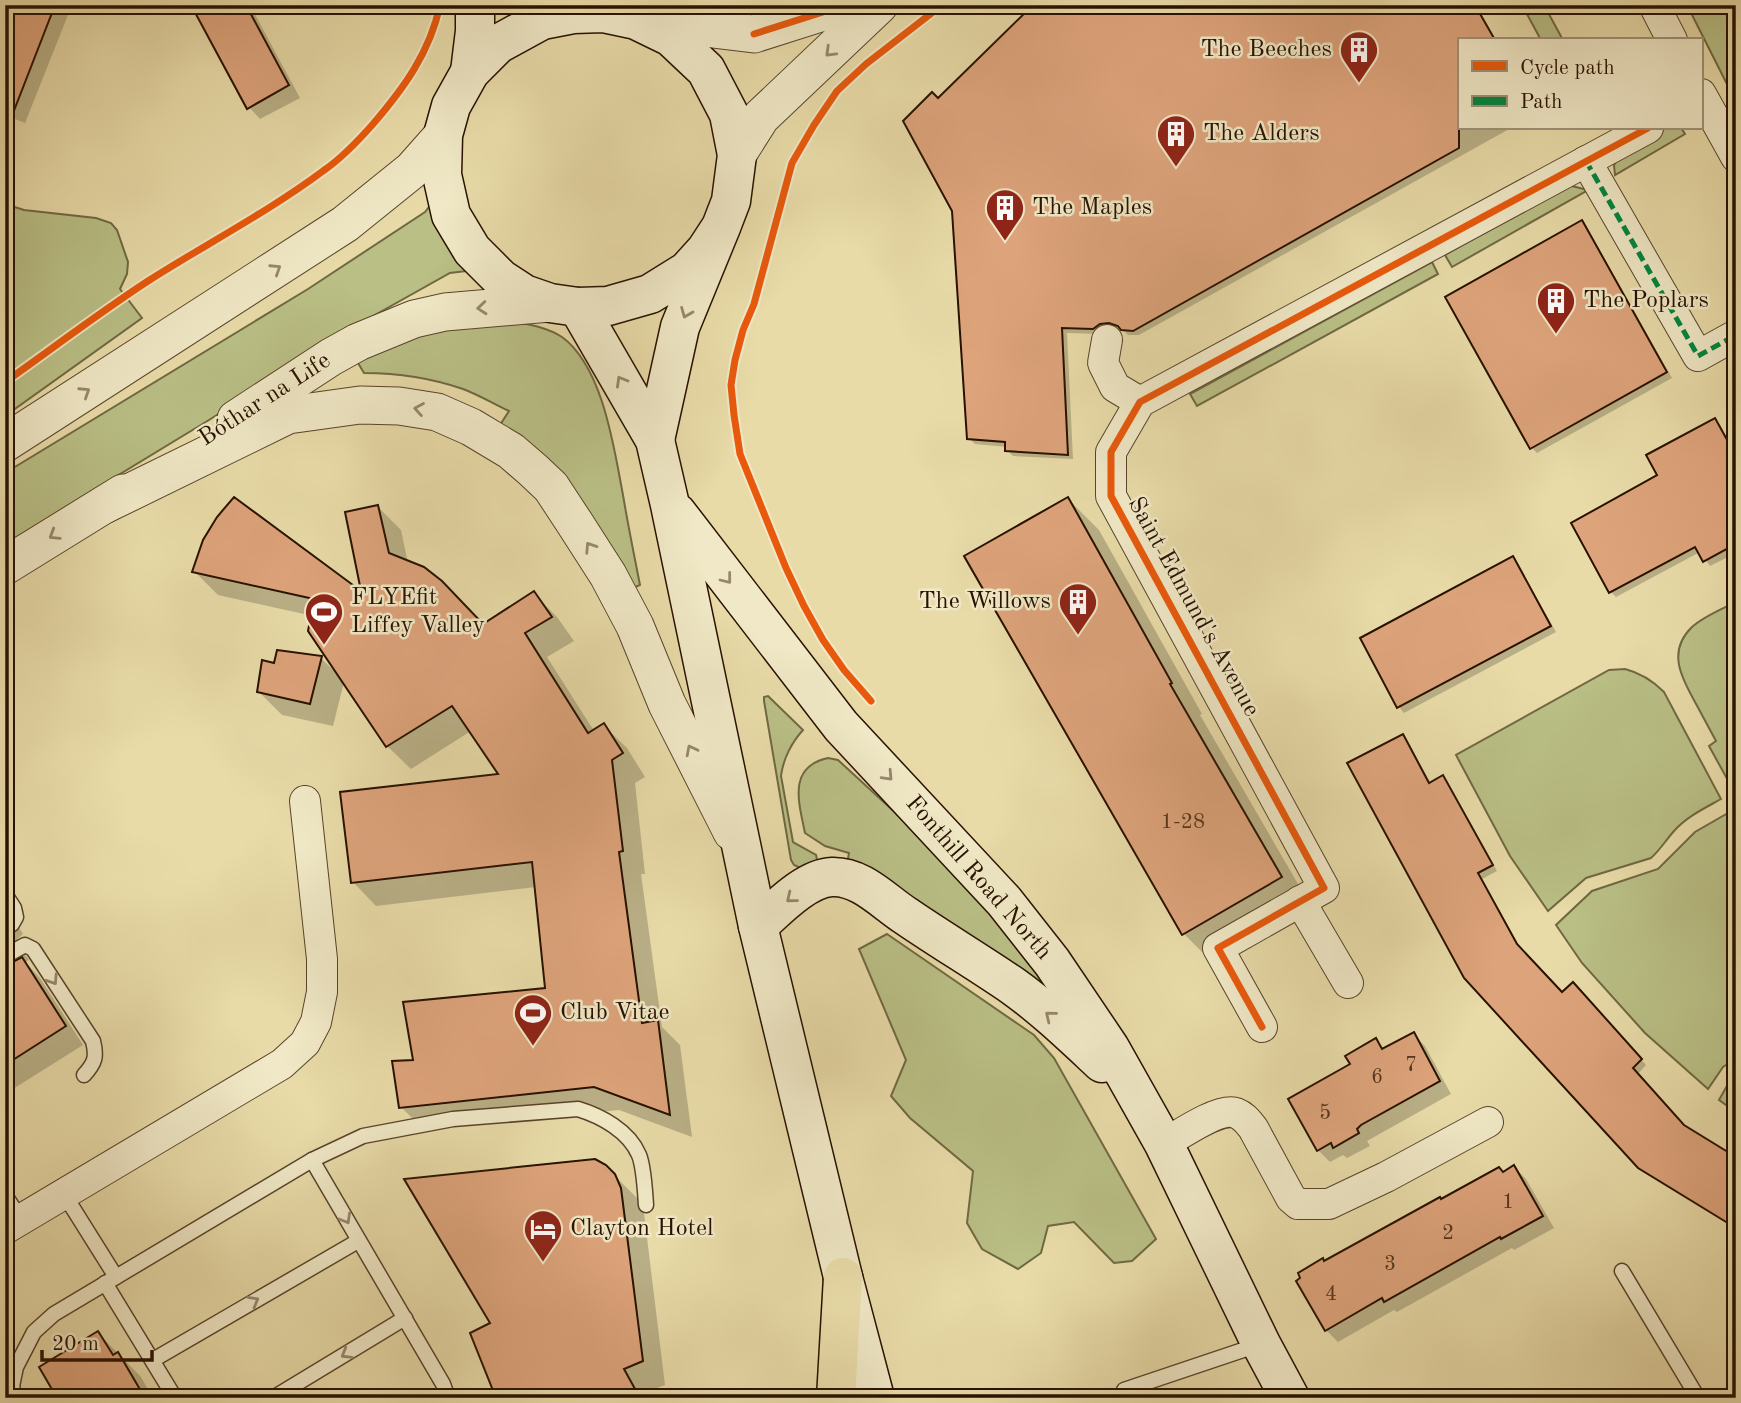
<svg xmlns="http://www.w3.org/2000/svg" width="1741" height="1403" font-family="'Old Standard TT',serif">
<style>
.green{fill:#b9bf85;stroke:#706842;stroke-width:2}
.shadow{fill:#0003}
.building{fill:#dda37b;stroke:#281100;stroke-width:2}
.lines{fill:none;stroke-linecap:round;stroke-linejoin:round}
.service-casing{stroke:#58442a;stroke-width:17}
.minor-casing{stroke:#58442a;stroke-width:32}
.tertiary-casing{stroke:#58442a;stroke-width:39}
.secondary-casing{stroke:#281100;stroke-width:41}
.trunk-casing{stroke:#281100;stroke-width:41}
.service{stroke:#f0e8c6;stroke-width:14}
.minor{stroke:#f0e8c6;stroke-width:30}
.tertiary{stroke:#f0e8c6;stroke-width:37}
.secondary{stroke:#f0e8c6;stroke-width:38}
.trunk{stroke:#e8dba8;stroke-width:38}
.quiet{stroke:#00873e;stroke-width:5;stroke-dasharray:10 5;stroke-linecap:butt}
.cycleway-casing{stroke:#f0e8c6;stroke-width:11}
.cycleway{stroke:#e8590c;stroke-width:7}
.oneway{stroke:#96876d}
.labels{text-anchor:middle;dominant-baseline:central;stroke-width:5;stroke-linejoin:round;paint-order:stroke}
.number-label{font-size:21px;fill:#55361f}
.poi-label{font-size:24px;fill:#281100;stroke:#f0e8c6;text-anchor:start}
.street-label{font-size:24px;fill:#281100;stroke:#f0e8c6}
</style>
<rect width="100%" height="100%" fill="#e8dba8"/>
<filter id="stains"><feTurbulence type="fractalNoise" baseFrequency=".00286" numOctaves="4"/><feColorMatrix values="0 0 0 0 .2 0 0 0 0 .09 0 0 0 0 .02 0 0 0 .5 -.17"/></filter>
<radialGradient id="worn" r=".72"><stop offset=".6" stop-color="#630" stop-opacity="0"/><stop offset="1" stop-color="#630" stop-opacity=".3"/></radialGradient>
<!-- green -->
<g class="green">
<polygon points="1522,5 1544,5 1563,40 1541,40"/>
<polygon points="1687,5 1736,5 1736,102"/>
<polygon points="1666,128 1681,128 1685,134 1615,175 1614,165 1620,155"/>
<polygon points="1568,185 1588,190 1452,267 1445,255"/>
<polygon points="432,203 475,270 450,273 366,320 209,420 5,544 5,473 308,289 425,212"/>
<polygon points="5,204 24,210 96,218 111,223 117,230 128,262 127,274 120,289 142,318 5,416"/>
<polygon points="1432,262 1438,274 1197,406 1190,394"/>
<path d="M516 322C532 325 548 328 562 337 603 367 614 448 623 495 628 525 634 555 640 585L633 588 500 425 509 411C494 404 479 395 463 389 431 378 397 373 364 373L355 358 415 332Z"/>
<path d="M1736 602V795L1709 746 1716 741C1709 728 1702 715 1695 702 1681 677 1667 651 1692 627 1704 616 1722 609 1736 602Z"/>
<path d="M1625 669C1641 673 1652 680 1664 692L1721 799C1705 808 1686 817 1674 831 1666 840 1660 850 1651 858L1586 878 1548 911 1510 856 1456 755 1609 670Z"/>
<path d="M768 696 803 730C792 742 783 759 781 776L793 842 816 855 818 864 805 870 794 865 791 860 764 701V697Z"/>
<path d="M828 758 838 760 963 875 1060 998 847 864 849 853 825 846 805 833C799 803 787 767 828 758Z"/>
<polygon points="1728,813 1736,826 1736,1059 1723,1067 1708,1089 1645,1033 1582,963 1556,925 1592,891 1658,869 1695,832"/>
<polygon points="887,934 1034,1035 1054,1058 1156,1239 1132,1261 1114,1263 1074,1222 1048,1226 1041,1253 1018,1269 982,1249 967,1223 973,1171 910,1118 891,1096 906,1060 859,949"/>
<polygon points="1736,1075 1736,1112 1719,1100 1732,1077"/>
</g>
<!-- shadow -->
<g class="shadow">
<polygon points="5,5 58,5 68,15 25,123 5,115"/>
<polygon points="193,5 250,5 300,98 260,119 249,107"/>
<polygon points="1036,5 1476,5 1496,40 1459,40 1459,128 1511,128 1139,335 1128,335 1124,331 1116,328 1106,329 1099,334 1067,333 1073,459 1013,456 1007,450 1007,447 975,444 969,438 954,210 938,101"/>
<polygon points="1582,222 1587,228 1672,378 1537,453 1532,448"/>
<polygon points="1714,420 1720,425 1736,455 1736,553 1710,566 1700,552 1616,597 1611,592 1660,476"/>
<polygon points="1068,499 1099,530 1202,714 1200,715 1312,908 1215,965 1184,934 967,557"/>
<polygon points="378,507 401,530 408,563 484,626 534,594 557,617 574,641 547,657 594,731 603,725 627,748 645,777 635,783 645,874 641,874 662,1027 680,1045 692,1137 619,1110 424,1130 401,1107 415,1062 547,990 536,887 376,906 353,882 501,775 471,731 411,769 387,746 344,682 333,726 282,715 258,691 275,665 321,658 335,672 337,671 313,616 218,595 194,571 363,595"/>
<polygon points="1513,558 1518,564 1556,632 1404,713 1399,707 1362,639"/>
<polygon points="1402,736 1408,742 1431,784 1442,777 1448,783 1497,871 1482,879 1522,951 1562,994 1578,990 1646,1065 1637,1075 1684,1128 1736,1159 1736,1229 1646,1173 1639,1167"/>
<polygon points="5,904 23,934 13,943 27,957 29,960 25,962 40,978 83,1045 5,1094"/>
<polygon points="1413,1034 1425,1046 1451,1094 1367,1141 1370,1146 1347,1158 1343,1155 1330,1162 1318,1150 1352,1065 1376,1040 1385,1050"/>
<polygon points="605,1166 638,1199 644,1213 665,1385 646,1392 649,1398 498,1398 493,1324"/>
<polygon points="1514,1167 1526,1179 1554,1228 1514,1250 1512,1248 1397,1312 1394,1310 1338,1342 1326,1330 1325,1263"/>
<polygon points="98,1333 141,1377 153,1398 43,1398 53,1388"/>
</g>
<!-- building -->
<g class="building">
<polygon points="5,5 55,5 8,126 5,126"/>
<polygon points="191,5 246,5 289,85 247,109"/>
<polygon points="1033,5 1475,5 1495,40 1459,40 1459,148 1133,331 1121,330 1118,326 1109,323 1100,324 1093,329 1062,328 1068,455 1005,451 1005,442 967,439 952,211 903,121 932,92 938,98"/>
<polygon points="1582,220 1667,372 1530,449 1445,297"/>
<polygon points="1715,418 1736,456 1736,544 1703,562 1695,547 1609,593 1571,523 1657,475 1646,455"/>
<polygon points="234,497 361,591 345,512 378,505 389,553 424,567 442,581 483,624 534,591 552,617 525,633 588,733 604,723 623,753 612,760 623,851 619,852 642,1023 658,1020 670,1115 594,1087 399,1108 392,1061 413,1060 403,1002 545,988 532,862 351,883 340,792 498,774 452,706 386,747 308,631 314,599 192,572 203,540 217,517"/>
<polygon points="1068,497 1172,683 1170,684 1282,877 1182,935 964,556"/>
<polygon points="1513,556 1551,626 1397,708 1360,638"/>
<polygon points="277,650 322,656 310,704 257,692 262,660 274,663"/>
<polygon points="1403,734 1429,783 1443,775 1493,865 1478,873 1517,944 1562,992 1573,982 1642,1059 1633,1068 1684,1125 1736,1157 1736,1228 1638,1168 1464,978 1347,763"/>
<polygon points="22,957 66,1026 5,1065 5,966"/>
<polygon points="1414,1032 1440,1081 1361,1125 1357,1129 1359,1133 1333,1148 1331,1143 1317,1151 1288,1099 1350,1064 1345,1056 1376,1038 1382,1049"/>
<polygon points="595,1159 606,1165 615,1174 621,1188 643,1361 624,1369 640,1398 496,1398 470,1333 490,1323 404,1179"/>
<polygon points="1514,1165 1543,1216 1501,1239 1500,1237 1384,1302 1382,1298 1325,1331 1296,1281 1300,1278 1298,1273 1323,1258 1324,1261 1440,1197 1441,1199 1499,1167 1503,1172"/>
<polygon points="98,1331 113,1355 118,1352 145,1398 57,1398 39,1367"/>
</g>
<g class="lines">
<!-- service casing -->
<g class="service-casing">
<g id="service">
<polyline points="5,894 14,908 16,917 12,924 5,929"/>
<path d="M5 956 25 945 33 949 93 1041C97 1057 95 1063 84 1075"/>
<polyline points="312,1160 443,1384 448,1398"/>
<path d="M64 1194 116 1277 312 1160 363 1136 453 1119 578 1109C601 1116 629 1131 639 1155 644 1167 645 1192 646 1205"/>
<polyline points="5,1195 21,1220"/>
<polyline points="1622,1271 1698,1398"/>
<polyline points="105,1283 175,1398"/>
<polyline points="153,1360 358,1241"/>
<polyline points="1124,1390 1258,1345"/>
<polyline points="15,1398 12,1386 16,1367 34,1332 54,1314 116,1277"/>
<polyline points="273,1398 405,1318"/>
</g>
</g>
<!-- minor casing -->
<g class="minor-casing">
<g id="minor">
<polyline points="1654,5 1672,40"/>
<polyline points="1701,94 1736,157"/>
<polyline points="1586,161 1698,356 1736,335"/>
<polyline points="1107,340 1103,363 1115,387 1140,402"/>
<polyline points="1300,901 1348,983"/>
<polyline points="1262,1027 1218,948 1324,888 1111,496 1111,452 1140,402 1648,128"/>
<path d="M1164 1144C1179 1135 1220 1107 1236 1113 1244 1116 1248 1122 1253 1128L1291 1198 1298 1204H1329L1386 1177 1488 1122"/>
<polyline points="5,1229 282,1064 305,1043 316,1022 322,992 322,959 305,801"/>
</g>
</g>
<!-- tertiary casing -->
<g class="tertiary-casing">
<g id="tertiary">
<polyline points="637,20 754,34 845,5"/>
<polyline points="737,155 761,117 879,5"/>
<polyline points="236,419 331,357 358,342 414,319 445,312 550,303"/>
<polyline points="5,443 345,224 412,170 443,135"/>
<polyline points="104,505 288,415 360,405 399,406 437,412 471,427 511,451 533,470 551,487 574,522 608,575 635,626 667,704 732,832"/>
<polyline points="5,566 123,493"/>
</g>
</g>
<!-- secondary casing -->
<g class="secondary-casing">
<g id="secondary">
<polyline points="470,72 475,31 475,5"/>
<polyline points="578,307 655,440 670,505 758,926 843,1277 875,1398"/>
<polyline points="655,440 680,327 721,227 731,201 737,155 729,114 706,70 671,37 636,20 603,13 573,14 542,20 498,44 470,72 451,106 443,135 442,175 451,215 472,250 501,279 524,294 550,303 578,307 608,306 650,294 687,271 706,250 721,227"/>
<polyline points="677,513 841,726 1004,901 1052,962 1110,1048 1164,1144 1261,1344 1290,1398"/>
<path d="M758 926C777 909 806 878 832 877 861 876 883 901 906 916 941 940 978 962 1013 986 1045 1009 1073 1036 1102 1063"/>
</g>
</g>
<!-- trunk casing -->
<g class="trunk-casing">
<polyline id="trunk" points="836,1398 843,1277"/>
</g>
<!-- service -->
<use href="#service" class="service"/>
<!-- minor -->
<use href="#minor" class="minor"/>
<!-- tertiary -->
<use href="#tertiary" class="tertiary"/>
<!-- secondary -->
<use href="#secondary" class="secondary"/>
<!-- trunk -->
<use href="#trunk" class="trunk"/>
<!-- quiet -->
<polyline class="quiet" points="1586,161 1698,356 1736,335"/>
<!-- cycleway casing -->
<g class="cycleway-casing">
<g id="cycleway">
<polyline points="754,34 845,5"/>
<path d="M5 382C53 348 99 313 148 281 206 244 268 212 323 171 342 158 358 141 373 124 404 88 430 52 440 5"/>
<polyline points="871,701 844,670 823,640 804,606 786,568 740,454 734,415 731,385 735,360 743,330 754,304 792,163 814,125 837,91 866,64 942,5"/>
<polyline points="1262,1027 1218,948 1324,888 1111,496 1111,452 1140,402 1648,128"/>
</g>
</g>
<!-- cycleway -->
<use href="#cycleway" class="cycleway"/>
</g>
<!-- one-way arrows -->
<defs><path id="oneway-chevron" d="M-2-3.5L2.5 0L-2 3.5" fill="none" stroke-width="1.6" stroke-linecap="round" stroke-linejoin="round" transform="scale(1.75)"/></defs>
<g class="oneway">
<use href="#oneway-chevron" transform="translate(830 52) rotate(136)"/>
<use href="#oneway-chevron" transform="translate(276 269) rotate(-33)"/>
<use href="#oneway-chevron" transform="translate(482 308) rotate(175)"/>
<use href="#oneway-chevron" transform="translate(686 313) rotate(112)"/>
<use href="#oneway-chevron" transform="translate(621 381) rotate(-120)"/>
<use href="#oneway-chevron" transform="translate(85 392) rotate(-33)"/>
<use href="#oneway-chevron" transform="translate(419 409) rotate(-170)"/>
<use href="#oneway-chevron" transform="translate(54 535) rotate(148)"/>
<use href="#oneway-chevron" transform="translate(590 547) rotate(-123)"/>
<use href="#oneway-chevron" transform="translate(727 579) rotate(52)"/>
<use href="#oneway-chevron" transform="translate(691 750) rotate(-117)"/>
<use href="#oneway-chevron" transform="translate(888 776) rotate(47)"/>
<use href="#oneway-chevron" transform="translate(791 898) rotate(141)"/>
<use href="#oneway-chevron" transform="translate(53 980) rotate(57)"/>
<use href="#oneway-chevron" transform="translate(1050 1016) rotate(-141)"/>
<use href="#oneway-chevron" transform="translate(346 1219) rotate(60)"/>
<use href="#oneway-chevron" transform="translate(254 1301) rotate(-30)"/>
<use href="#oneway-chevron" transform="translate(346 1354) rotate(149)"/>
</g>
<!-- icons -->
<defs>
<g id="building-pin" transform="scale(2.0125)"><path d="M0 17L-7.5 6A9.5 9.5 0 1 1 7.5 6Z" fill="#8f2418" stroke="#f0e8c6"/><path d="M-4-6H4V6H1V3H-1V6H-4ZM-2.5-4.3h1.7v1.8h-1.7ZM.8-4.3h1.7v1.8H.8ZM-2.5-1h1.7V.8h-1.7ZM.8-1h1.7V.8H.8Z" fill="#fff"/></g>
<g id="stadium-pin" transform="scale(2.0125)"><path d="M0 17L-7.5 6A9.5 9.5 0 1 1 7.5 6Z" fill="#8f2418" stroke="#f0e8c6"/><path d="M0-5a6.5 5 0 1 0 0 10a6.5 5 0 1 0 0-10ZM-3.5-1.8h7v3.6h-7Z" fill="#fff"/></g>
<g id="hotel-pin" transform="scale(2.0125)"><path d="M0 17L-7.5 6A9.5 9.5 0 1 1 7.5 6Z" fill="#8f2418" stroke="#f0e8c6"/><path d="M-6-4.5h1.5V1H6V5H4.5V3h-9V5H-6ZM-4 0a1.8 1.8 0 1 1 3.6 0ZM.5 0V-2.5h3Q6-2.5 6 0Z" fill="#fff"/></g>
</defs>
<g fill-rule="evenodd">
<use href="#building-pin" x="1359" y="50"/>
<use href="#building-pin" x="1176" y="134"/>
<use href="#building-pin" x="1005" y="208"/>
<use href="#building-pin" x="1556" y="301"/>
<use href="#building-pin" x="1078" y="602"/>
<use href="#stadium-pin" x="324" y="612"/>
<use href="#stadium-pin" x="533" y="1013"/>
<use href="#hotel-pin" x="543" y="1229"/>
</g>
<g class="labels">
<!-- number labels -->
<g class="number-label">
<text x="1183" y="822">1-28</text>
<text x="1411" y="1065">7</text>
<text x="1377" y="1077">6</text>
<text x="1325" y="1113">5</text>
<text x="1508" y="1202">1</text>
<text x="1448" y="1233">2</text>
<text x="1390" y="1264">3</text>
<text x="1331" y="1294">4</text>
</g>
<!-- poi labels -->
<g class="poi-label">
<text x="1332" y="50" text-anchor="end">The Beeches</text>
<text x="1203" y="134">The Alders</text>
<text x="1032" y="208">The Maples</text>
<text x="1583" y="301">The Poplars</text>
<text x="351" y="598">FLYEfit<tspan x="351" dy="28">Liffey Valley</tspan></text>
<text x="1051" y="602" text-anchor="end">The Willows</text>
<text x="560" y="1013">Club Vitae</text>
<text x="570" y="1229">Clayton Hotel</text>
</g>
<!-- street labels -->
<g class="street-label">
<text transform="translate(265 400) rotate(-33)">Bóthar na Life</text>
<text transform="translate(1193 607) rotate(61)">Saint Edmund's Avenue</text>
<text transform="translate(978 878) rotate(49)">Fonthill Road North</text>
</g>
</g>
<!-- margin -->
<rect width="1741" height="1403" fill="none" stroke="#e8dba8" stroke-width="28"/>
<rect x="7" y="7" width="1727" height="1389" fill="none" stroke="#281100" stroke-width="3.5"/>
<rect x="14" y="14" width="1713" height="1375" fill="none" stroke="#281100" stroke-width="2"/>
<!-- legend -->
<rect x="1458" y="38" width="245" height="91" fill="#f0e8c6" stroke="#a09277" stroke-width="2"/>
<rect x="1472" y="61" width="35" height="10" fill="#e8590c" stroke="#a09277" stroke-width="2"/>
<text x="1520" y="74" font-size="21" fill="#281100">Cycle path</text>
<rect x="1472" y="96" width="35" height="10" fill="#00873e" stroke="#a09277" stroke-width="2"/>
<text x="1520" y="108" font-size="21" fill="#281100">Path</text>
<!-- scale -->
<path d="M42 1350v10h110v-10" fill="none" stroke="#281100" stroke-width="3.5"/>
<text x="52" y="1350" font-size="21" fill="#281100" stroke="#f0e8c6" stroke-width="5" paint-order="stroke">20 m</text>
<rect width="100%" height="100%" filter="url(#stains)"/>
<rect width="100%" height="100%" fill="url(#worn)"/>
</svg>
